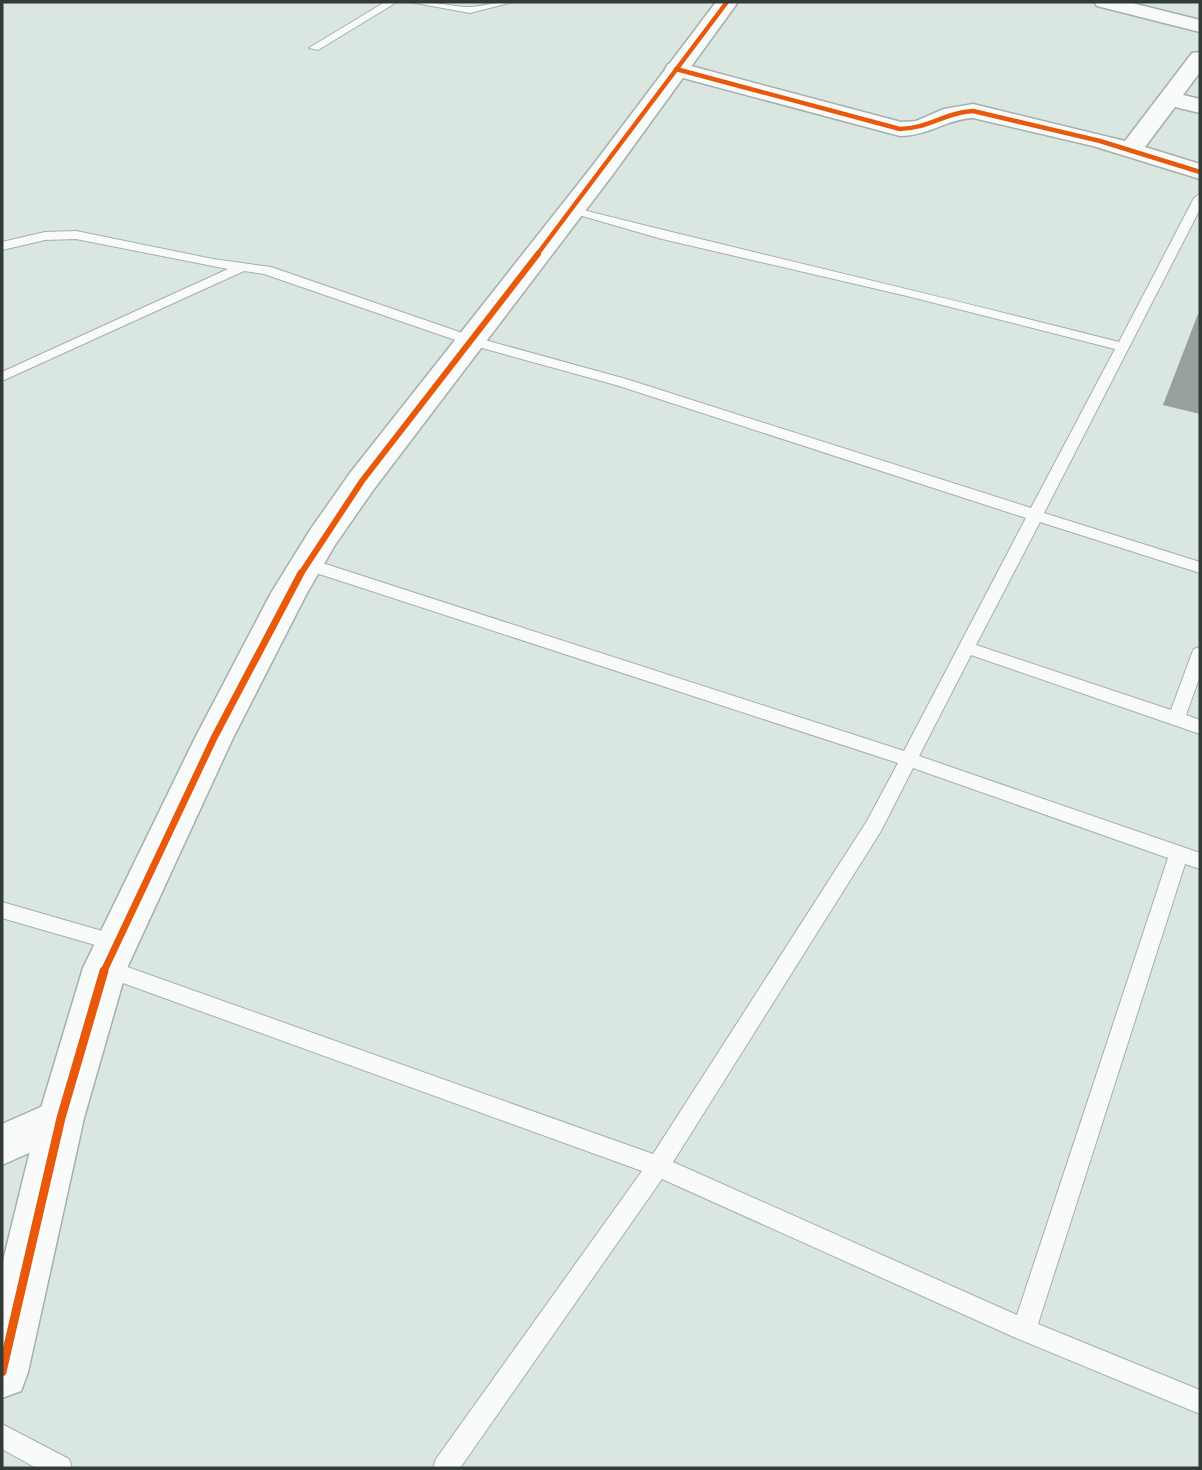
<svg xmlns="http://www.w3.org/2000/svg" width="1202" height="1470" font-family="Ubuntu,sans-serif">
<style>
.building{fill:#97a09b}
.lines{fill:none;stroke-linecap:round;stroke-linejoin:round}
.lane-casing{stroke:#a6afab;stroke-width:2}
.street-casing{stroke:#a6afab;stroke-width:3}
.secondary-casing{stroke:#a6afab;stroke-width:3}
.lane{fill:#f9fbfa;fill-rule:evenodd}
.street{fill:#f9fbfa;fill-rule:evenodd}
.secondary{fill:#f9fbfa;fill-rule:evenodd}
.cycleway-far3-casing{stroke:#fff;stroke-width:7}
.cycleway-far2-casing{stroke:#fff;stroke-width:10}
.cycleway-far1-casing{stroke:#fff;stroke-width:11}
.cycleway-casing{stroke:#fff;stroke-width:13}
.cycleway-far3{stroke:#e8590c;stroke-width:4.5}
.cycleway-far2{stroke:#e8590c;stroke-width:6}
.cycleway-far1{stroke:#e8590c;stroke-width:7}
.cycleway{stroke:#e8590c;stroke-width:9}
</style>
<rect width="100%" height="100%" fill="#dae6e0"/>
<!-- building -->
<polygon class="building" points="1198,314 1200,315 1200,414 1163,405"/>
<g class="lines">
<!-- lane casing -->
<g class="lane-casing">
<g id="lane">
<polygon points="385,2 397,2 318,50 309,48"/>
<path d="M410 2C429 1 448 6 467 7 482 7 498 1 513 2L470 13Z"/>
<path d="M1200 194V209L1044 513 1200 562V573L1040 522 976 645 1171 710 1192 653 1194 649 1200 647V676L1186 715 1200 720V734L971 655 919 756 1200 853V869L1185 864 1038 1324 1200 1390V1414L1016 1338 662 1179 460 1468H433L436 1459 642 1171 98 974 95 968 98 962 105 959 653 1154 867 821 898 763 301 568 299 564 301 560H313L904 751 1026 518 616 385 464 343 264 274 244 271 2 381V372L228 269 76 239 45 240 2 250V242L45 232 76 231 213 259 271 267 474 337 626 379 1031 508 1115 349 907 296 662 239 565 211 571 207C753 253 936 295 1119 342L1194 198ZM913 768 1168 858 1017 1315 673 1162 881 831Z"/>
<polygon points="2,902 116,935 123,937 126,943 123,949 116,951 2,918"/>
<polygon points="2,1424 69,1459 72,1468 36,1468 2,1449"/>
</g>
</g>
<!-- street casing -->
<g class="street-casing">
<g id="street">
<polygon points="1094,2 1128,2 1200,20 1200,32 1097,6"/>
<path d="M1200 52V72L1183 95 1200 99V113L1175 107 1145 147 1200 164V179L1093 146 973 118C947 119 928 136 900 136L668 74 665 69 668 64 676 62 901 122 916 121 944 109 973 104 1125 141 1192 53Z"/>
<polygon points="61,1098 76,1104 82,1118 76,1132 2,1165 2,1124"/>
</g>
</g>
<!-- secondary casing -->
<g class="secondary-casing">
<polygon id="secondary" points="716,2 738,2 611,177 374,489 335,545 307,593 233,738 127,968 84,1118 28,1372 21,1391 2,1398 2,1265 38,1118 83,968 195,738 271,593 310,530 350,473 593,165"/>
</g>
<!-- lane -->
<use href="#lane" class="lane"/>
<!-- street -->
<use href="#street" class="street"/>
<!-- secondary -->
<use href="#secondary" class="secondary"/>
<!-- cycleway-far3 casing -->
<g class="cycleway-far3-casing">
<g id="cycleway-far3">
<path d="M676 69 900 129C927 129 946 112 973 111L1100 141 1200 172"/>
<polyline points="536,256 727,2"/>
</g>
</g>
<!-- cycleway-far2 casing -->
<g class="cycleway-far2-casing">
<polyline id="cycleway-far2" points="300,575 362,481 538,254"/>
</g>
<!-- cycleway-far1 casing -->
<g class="cycleway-far1-casing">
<polyline id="cycleway-far1" points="103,973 214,738 301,573"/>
</g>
<!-- cycleway casing -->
<g class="cycleway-casing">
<polyline id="cycleway" points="2,1372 61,1118 104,971"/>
</g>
<!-- cycleway-far3 -->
<use href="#cycleway-far3" class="cycleway-far3"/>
<!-- cycleway-far2 -->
<use href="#cycleway-far2" class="cycleway-far2"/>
<!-- cycleway-far1 -->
<use href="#cycleway-far1" class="cycleway-far1"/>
<!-- cycleway -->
<use href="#cycleway" class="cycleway"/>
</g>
<!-- border -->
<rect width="1202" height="1470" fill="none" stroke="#333b37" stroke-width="7"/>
</svg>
